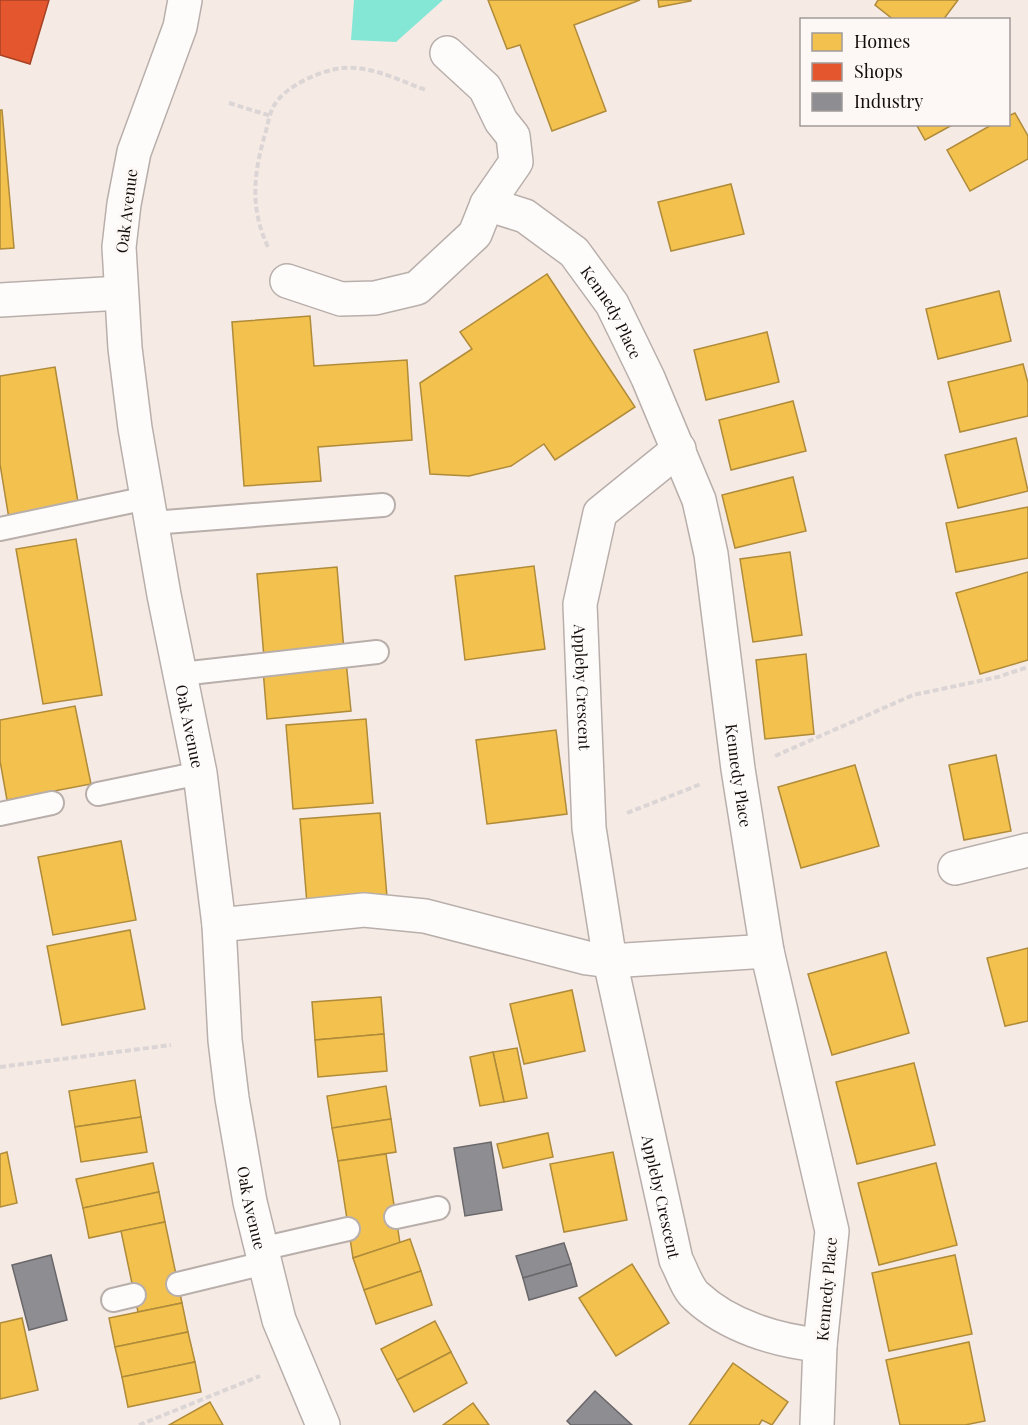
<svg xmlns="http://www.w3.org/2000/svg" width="1028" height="1425" font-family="'Playfair Display',serif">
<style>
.water{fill:#84e7d6}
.homes{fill:#f2c14e;stroke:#af8b3a;stroke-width:1.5}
.shops{fill:#e4572e;stroke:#a64123;stroke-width:1.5}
.industry{fill:#8d8d92;stroke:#696769;stroke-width:1.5}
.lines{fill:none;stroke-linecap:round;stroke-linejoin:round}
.service-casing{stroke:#b8afab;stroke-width:26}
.minor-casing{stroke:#b8afab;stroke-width:36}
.tertiary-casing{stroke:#b8afab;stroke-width:36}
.path{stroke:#dbd6d5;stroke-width:4;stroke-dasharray:6 3;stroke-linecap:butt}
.service{stroke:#fefcfb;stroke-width:22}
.minor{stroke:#fefcfb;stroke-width:33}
.tertiary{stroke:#fefcfb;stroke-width:33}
.labels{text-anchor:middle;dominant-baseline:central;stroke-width:6;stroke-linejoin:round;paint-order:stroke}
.street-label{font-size:16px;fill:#140d0a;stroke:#fdf8f6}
</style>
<rect width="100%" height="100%" fill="#f6eae5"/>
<!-- water -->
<polygon class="water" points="354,0 443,0 396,42 351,40"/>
<!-- homes -->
<g class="homes">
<polygon points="488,0 640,0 574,25 606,111 552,131 520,45 507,49"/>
<polygon points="658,0 691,0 691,1 659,7"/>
<polygon points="878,0 958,0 943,20 894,20 875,5"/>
<polygon points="0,110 2,110 14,248 0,249"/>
<polygon points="1015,113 1028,136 1028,159 970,191 947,150 993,124 1008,124 1008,116"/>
<polygon points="916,124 954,124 925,140"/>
<polygon points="731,184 744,234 671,251 658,202"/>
<polygon points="547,274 635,407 555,460 544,444 511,466 469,476 430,474 420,383 472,349 460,332"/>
<polygon points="999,291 1011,341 938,359 926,309"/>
<polygon points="310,316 314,366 407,360 412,440 318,447 321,481 244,486 232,322"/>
<polygon points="767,332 779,382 706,400 694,350"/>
<polygon points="1023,364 1028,383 1028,416 960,432 948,382"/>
<polygon points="55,367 79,508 9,519 0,464 0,376"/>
<polygon points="793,401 806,451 731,470 719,420"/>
<polygon points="1016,438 1028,491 958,508 945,455"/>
<polygon points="793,477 806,531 735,548 722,495"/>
<polygon points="1028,507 1028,558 956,572 946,523"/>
<polygon points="76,539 102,695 43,704 16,549"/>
<polygon points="790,552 802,635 753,642 740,559"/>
<polygon points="534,566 545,649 465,660 455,576"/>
<polygon points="337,567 344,651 264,658 257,574"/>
<polygon points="1028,572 1028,660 980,674 956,593"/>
<polygon points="806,654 814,734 765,739 756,660"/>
<polygon points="346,661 351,711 267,719 263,669"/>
<polygon points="75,706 91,784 7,800 0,761 0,720"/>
<polygon points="366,719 373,803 293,809 286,725"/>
<polygon points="556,730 567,814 487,824 476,740"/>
<polygon points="996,755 1011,831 964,840 949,765"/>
<polygon points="855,765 879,846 801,868 778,787"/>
<polygon points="380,813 387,897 307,904 300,819"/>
<polygon points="121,841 136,920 53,935 38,857"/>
<polygon points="130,930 145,1009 62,1025 47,946"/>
<polygon points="1028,948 1028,1021 1005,1026 987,958"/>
<polygon points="886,952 909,1033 832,1055 808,974"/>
<polygon points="572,990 585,1051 524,1064 510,1004"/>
<polygon points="381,997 384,1034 315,1040 312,1002"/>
<polygon points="384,1034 387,1071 318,1077 315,1040"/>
<polygon points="517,1048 527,1098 504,1102 493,1052"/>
<polygon points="493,1052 504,1102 480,1106 470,1057"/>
<polygon points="914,1063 935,1145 857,1164 836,1082"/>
<polygon points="135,1080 141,1117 75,1127 69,1091"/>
<polygon points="386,1086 391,1119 332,1128 327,1096"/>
<polygon points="141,1117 147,1152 81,1162 75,1127"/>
<polygon points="391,1119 396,1152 338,1161 332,1128"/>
<polygon points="548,1133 553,1157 503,1168 497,1144"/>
<polygon points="7,1152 17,1203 0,1207 0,1154"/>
<polygon points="613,1152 627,1220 564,1232 550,1164"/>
<polygon points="386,1154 400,1243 353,1258 338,1161"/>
<polygon points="153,1163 159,1192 83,1208 76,1179"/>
<polygon points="936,1163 957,1245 879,1265 858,1183"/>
<polygon points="159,1192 165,1222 89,1238 83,1208"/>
<polygon points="165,1222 182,1303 138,1312 121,1231"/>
<polygon points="410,1239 421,1271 364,1290 353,1258"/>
<polygon points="955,1255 972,1334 889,1351 872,1273"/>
<polygon points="632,1264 669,1323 616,1356 579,1298"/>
<polygon points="421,1271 432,1305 376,1324 364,1290"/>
<polygon points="182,1303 188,1332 115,1347 109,1318"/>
<polygon points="22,1318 38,1390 0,1399 0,1323"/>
<polygon points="435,1321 451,1352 397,1380 381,1349"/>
<polygon points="188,1332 195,1362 122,1377 115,1347"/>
<polygon points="969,1342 985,1421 965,1425 900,1425 886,1360"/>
<polygon points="451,1352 467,1383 414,1412 397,1380"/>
<polygon points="195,1362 201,1392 128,1407 122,1377"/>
<polygon points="733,1363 788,1402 772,1425 762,1420 759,1425 689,1425"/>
<polygon points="210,1402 223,1425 169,1425"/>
<polygon points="473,1403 489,1425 443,1425"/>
</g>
<!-- shops -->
<polygon class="shops" points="0,0 49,0 30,64 0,55"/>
<!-- industry -->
<g class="industry">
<polygon points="491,1142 502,1210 465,1216 454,1148"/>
<polygon points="564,1243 571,1264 523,1278 516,1256"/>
<polygon points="51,1255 67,1320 29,1330 12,1265"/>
<polygon points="571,1264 577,1286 529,1300 523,1278"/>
<polygon points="595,1391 632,1425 571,1425 567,1421"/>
</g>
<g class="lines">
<!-- service casing -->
<g class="service-casing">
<g id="service">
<polyline points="152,523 383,505"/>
<polyline points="0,529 147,498"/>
<polyline points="181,674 377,652"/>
<polyline points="98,794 200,773"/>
<polyline points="0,814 52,803"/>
<polyline points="396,1217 438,1208"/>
<polyline points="261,1249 348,1229"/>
<polyline points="178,1284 265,1263"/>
<polyline points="113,1300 134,1295"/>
</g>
</g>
<!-- minor casing -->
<g class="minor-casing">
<g id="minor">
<path id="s1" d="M487 204 525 216 574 252 612 304 648 378 699 500 711 554 738 769 767 951 832 1231 820 1345 817 1425"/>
<polyline points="287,281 341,299 375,298 417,288 475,234 487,204 516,162 513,136 501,121 485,88 447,53"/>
<polyline points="0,300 121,293"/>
<path id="s2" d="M679 449 600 513 580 604 589 828 610 961 676 1260C682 1271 687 1288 696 1296 728 1326 777 1341 820 1345"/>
<polyline points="955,868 1028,850"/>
<polyline points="219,925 364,910 425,916 587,958 610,961 767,951"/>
</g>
</g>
<!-- tertiary casing -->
<g class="tertiary-casing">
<g id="tertiary">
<path id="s3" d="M185 0 180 27 134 152 124 204 119 247 125 348 135 428 164 595 200 773 219 925 225 1040 232 1098 250 1202 279 1320 323 1425"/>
</g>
</g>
<!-- path -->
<g class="path">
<polyline points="229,103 271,116"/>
<path d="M268 247C249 207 254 171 266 131 268 123 270 111 275 104 287 85 320 71 342 68 371 65 400 81 426 90"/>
<polyline points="775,756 913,695 998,677 1028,667"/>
<polyline points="627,813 701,784"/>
<polyline points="0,1067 171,1045"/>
<polyline points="139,1425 260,1376"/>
</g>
<!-- service -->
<use href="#service" class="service"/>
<!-- minor -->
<use href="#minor" class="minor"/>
<!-- tertiary -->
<use href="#tertiary" class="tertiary"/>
</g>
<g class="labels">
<!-- street labels -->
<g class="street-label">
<text transform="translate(126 211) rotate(-83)">Oak Avenue</text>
<text stroke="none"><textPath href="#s1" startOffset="172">Kennedy Place</textPath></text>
<text stroke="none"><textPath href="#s2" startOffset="278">Appleby Crescent</textPath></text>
<text stroke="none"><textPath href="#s3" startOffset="742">Oak Avenue</textPath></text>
<text stroke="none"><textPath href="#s1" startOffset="658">Kennedy Place</textPath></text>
<text stroke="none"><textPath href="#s2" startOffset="795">Appleby Crescent</textPath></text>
<text stroke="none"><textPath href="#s3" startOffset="1228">Oak Avenue</textPath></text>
<text transform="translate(826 1289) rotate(-85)">Kennedy Place</text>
</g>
</g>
<!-- legend -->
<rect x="800" y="18" width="210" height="108" fill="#fdf8f6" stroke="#a09a98" stroke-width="1.5"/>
<rect x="812" y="33" width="30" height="18" fill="#f2c14e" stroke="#a09a98" stroke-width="1.5"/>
<text x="854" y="48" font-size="18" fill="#140d0a">Homes</text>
<rect x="812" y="63" width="30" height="18" fill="#e4572e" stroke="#a09a98" stroke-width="1.5"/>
<text x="854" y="78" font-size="18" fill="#140d0a">Shops</text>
<rect x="812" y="93" width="30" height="18" fill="#8d8d92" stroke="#a09a98" stroke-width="1.5"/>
<text x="854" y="108" font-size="18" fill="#140d0a">Industry</text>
</svg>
